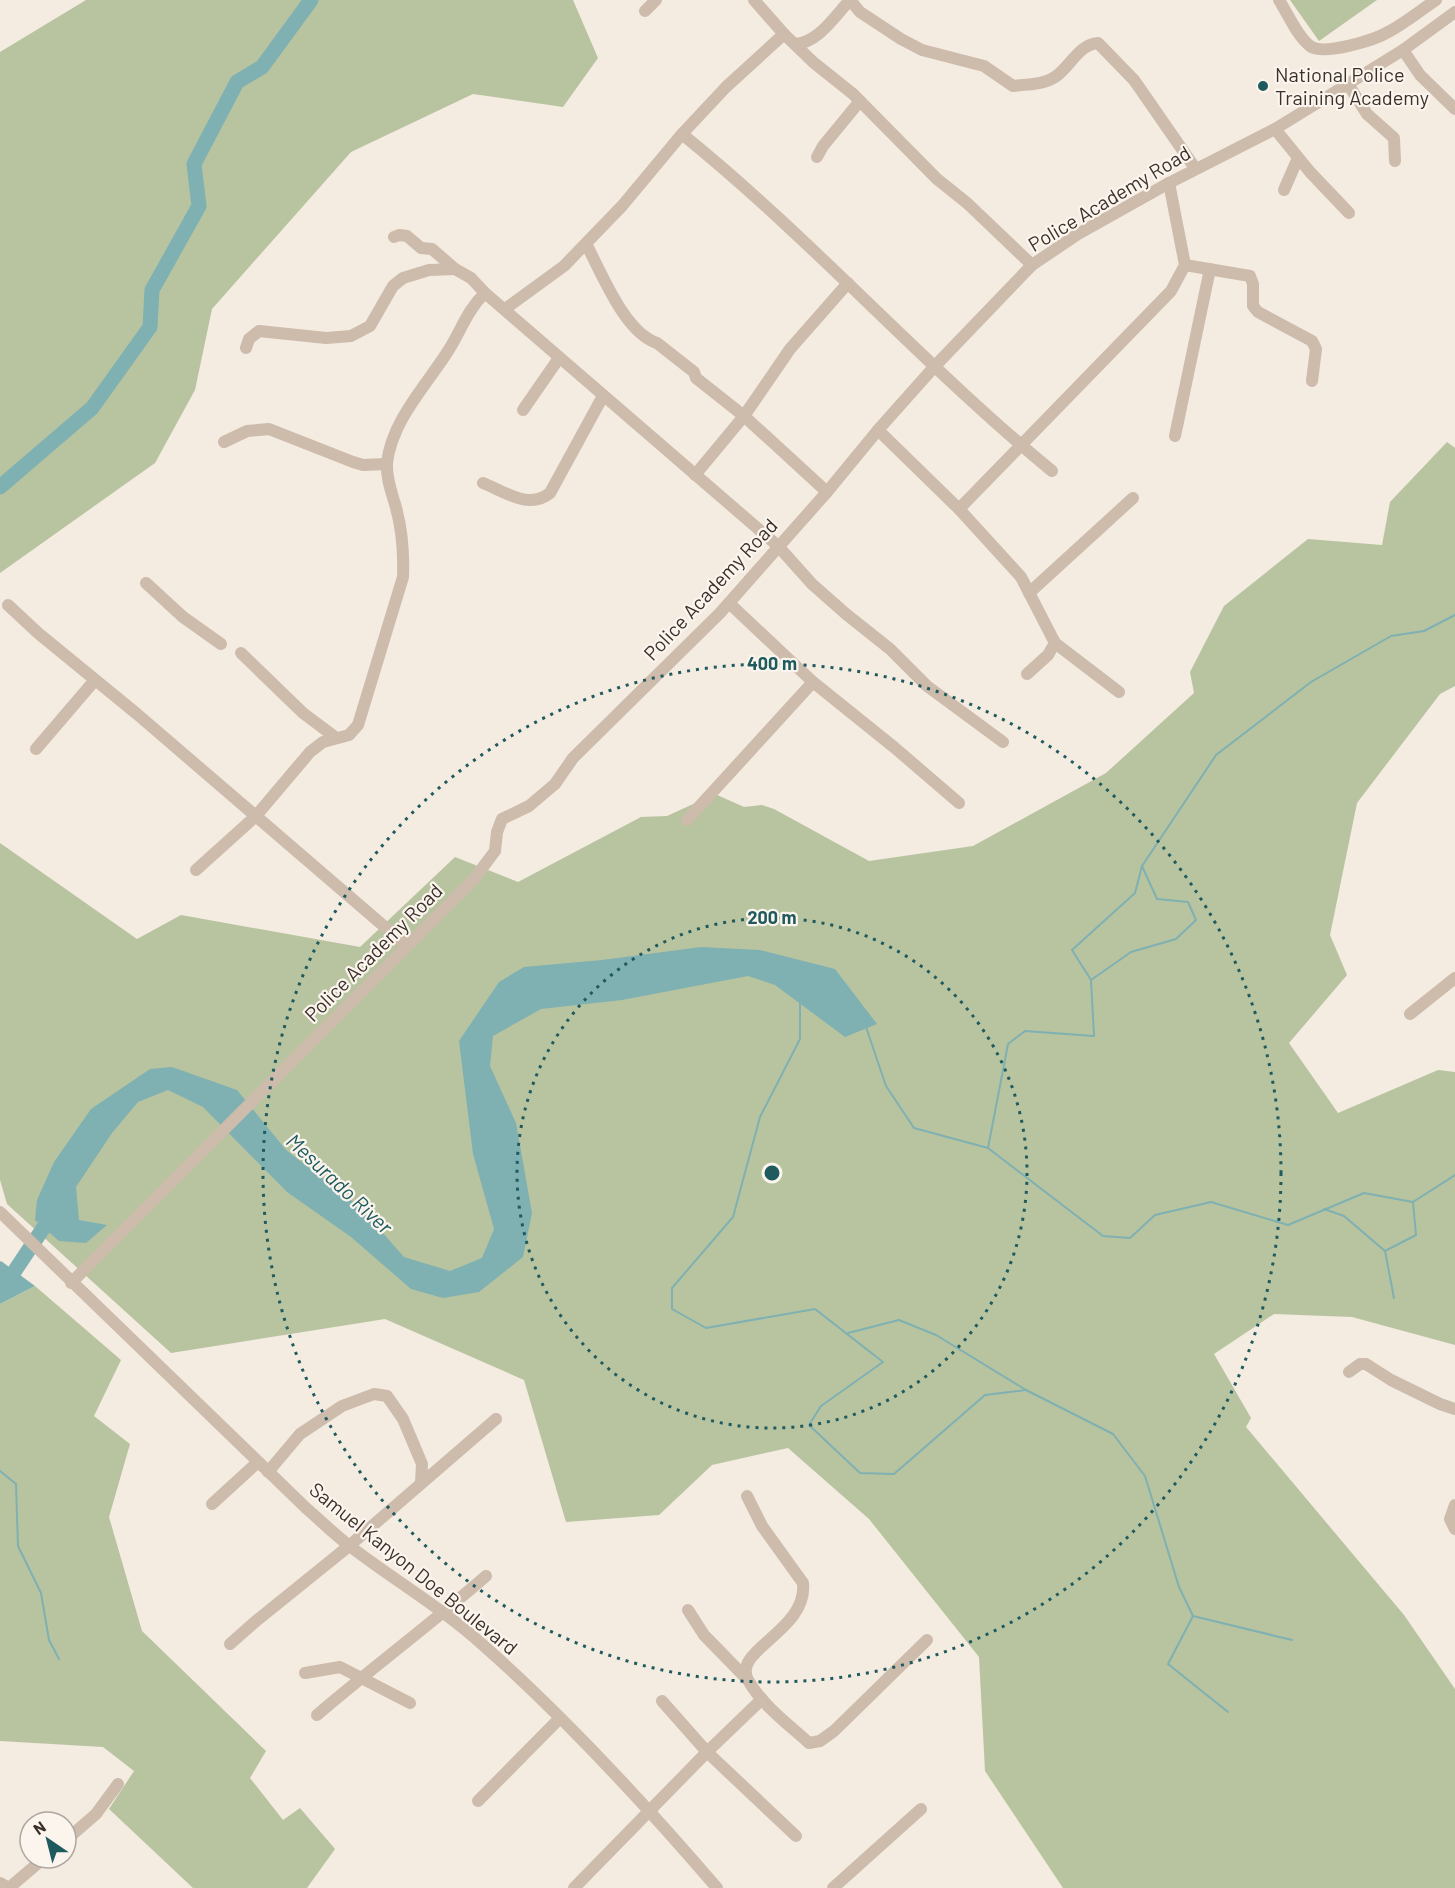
<svg xmlns="http://www.w3.org/2000/svg" width="1455" height="1888" font-family="Barlow,sans-serif">
<style>
.green{fill:#b8c4a0}
.water{fill:#7fb0b2}
.lines{fill:none;stroke-linecap:round;stroke-linejoin:round}
.stream{stroke:#7fb0b2;stroke-width:2}
.river{stroke:#7fb0b2;stroke-width:15}
.minor{stroke:#cdbbac;stroke-width:12}
.ring{fill:none;stroke:#1f5a5e;stroke-width:3;stroke-dasharray:3 6}
.poi-dot{fill:#1f5a5e;stroke:#fbf5ee;stroke-width:2}
.labels{text-anchor:middle;dominant-baseline:central;stroke-width:4.5;stroke-linejoin:round;paint-order:stroke}
.poi-label{font-size:20px;fill:#3b302b;stroke:#fbf5ee;text-anchor:start}
.street-label{font-size:20px;fill:#3b302b;stroke:#fbf5ee}
.water-label{font-size:21px;font-style:italic;fill:#1f5a5e;stroke:#fbf5ee}
.centre{fill:#1f5a5e;stroke:#fbf5ee;stroke-width:3}
.ring-label{font-size:18px;text-anchor:middle;font-weight:bold;fill:#1f5a5e;stroke:#fbf5ee;stroke-width:4.5;stroke-linejoin:round;paint-order:stroke}
</style>
<rect width="100%" height="100%" fill="#f4ebe1"/>
<!-- green -->
<g class="green">
<polygon points="86,0 573,0 598,58 563,107 473,94 351,152 212,309 195,390 155,463 0,573 0,52"/>
<polygon points="1290,0 1377,0 1319,41"/>
<polygon points="1447,442 1455,448 1455,686 1440,694 1357,803 1330,935 1347,975 1289,1043 1338,1113 1438,1070 1455,1072 1455,1345 1352,1317 1274,1314 1214,1354 1251,1418 1246,1427 1404,1615 1455,1689 1455,1888 1063,1888 985,1771 979,1657 869,1519 788,1448 712,1465 659,1515 566,1522 524,1380 385,1319 171,1353 7,1204 0,1180 0,843 137,939 181,915 360,947 455,857 518,882 641,817 667,816 715,794 744,807 762,805 774,809 869,861 973,846 1106,773 1194,693 1190,672 1224,606 1308,539 1382,545 1390,502"/>
<polygon points="35,1286 121,1360 94,1416 130,1444 109,1517 142,1631 266,1751 250,1778 283,1820 300,1808 335,1849 307,1888 193,1888 109,1809 134,1771 103,1747 0,1741 0,1304"/>
</g>
<!-- water -->
<g class="water">
<polygon points="701,947 760,950 835,969 877,1024 845,1037 775,985 748,976 622,1000 541,1009 493,1036 490,1066 516,1123 532,1213 523,1257 479,1292 443,1298 411,1289 351,1237 287,1192 203,1107 168,1090 138,1102 112,1133 76,1187 79,1220 107,1225 86,1243 59,1241 35,1220 37,1200 54,1162 91,1109 150,1069 172,1067 237,1090 286,1150 359,1206 404,1257 450,1271 482,1258 494,1229 473,1154 459,1041 499,982 524,967 602,960"/>
<polygon points="1,1261 35,1286 0,1304 0,1262"/>
</g>
<g class="lines">
<!-- stream -->
<g class="stream">
<polyline points="1091,980 1131,952 1176,939 1196,920 1188,902 1157,899 1142,866"/>
<polyline points="800,1002 800,1039 760,1117 733,1217 672,1288 672,1309 706,1328 815,1309 883,1362 821,1406 809,1425 860,1473 894,1474 985,1395 1026,1390 1113,1434 1145,1476 1179,1587 1193,1616 1292,1640"/>
<polyline points="866,1027 886,1086 914,1128 988,1148 1103,1236 1130,1238 1155,1215 1211,1202 1288,1225 1364,1193 1413,1202 1455,1175"/>
<polyline points="988,1148 1008,1044 1025,1031 1094,1036 1091,980 1072,950 1135,893 1142,866 1216,755 1311,682 1391,636 1424,631 1455,615"/>
<polyline points="1324,1209 1344,1216 1385,1251 1394,1298"/>
<polyline points="1385,1251 1416,1235 1413,1202"/>
<polyline points="848,1333 899,1320 936,1335 1026,1390"/>
<polyline points="0,1471 16,1484 18,1546 41,1593 49,1640 59,1659"/>
<polyline points="1193,1616 1168,1664 1228,1712"/>
</g>
<!-- river -->
<g class="river">
<polyline points="0,487 92,408 150,327 152,290 199,206 194,164 237,82 262,67 311,0"/>
<polyline points="0,1280 10,1278 50,1218 52,1209"/>
</g>
<!-- minor -->
<g class="minor">
<polyline points="754,0 784,34 813,62 853,94 937,179 967,203 1032,265"/>
<path d="M850 0 860 12 901 39 922 50 984 66 1013 86C1027 84 1043 85 1055 77 1070 67 1079 44 1098 43L1134 80 1195 168"/>
<path d="M1279 0C1288 14 1297 36 1310 46 1324 56 1375 40 1390 31 1406 22 1421 10 1436 0"/>
<polyline points="645,11 656,0"/>
<path d="M795 44C818 43 835 16 850 0"/>
<polyline points="1403,50 1420,75 1455,109"/>
<polyline points="1348,84 1367,114 1394,138 1395,161"/>
<polyline points="1275,129 1310,172 1349,213"/>
<path d="M682 134C812 239 923 365 1052 471"/>
<polyline points="817,157 823,146 860,101"/>
<polyline points="1284,190 1298,158"/>
<polyline points="394,237 399,235 407,236 421,248 432,249 455,269 471,278 485,293 778,546 812,584 846,614 890,649 927,686 1003,742"/>
<path d="M586 244C602 273 624 332 657 343L694 372 696 378 744 416 827 492"/>
<polyline points="1185,265 1250,276 1253,284 1253,306 1258,312 1312,341 1316,349 1312,381"/>
<polyline points="505,309 564,266 622,206 682,134 726,87 784,34"/>
<polyline points="246,348 249,339 259,331 326,338 351,336 370,326 393,286 403,278 429,270 455,269"/>
<polyline points="523,410 559,358"/>
<polyline points="878,430 959,509 1021,577 1055,643 1048,655 1027,674"/>
<polyline points="1175,436 1210,269"/>
<polyline points="224,442 247,431 269,429 353,462 363,465 387,464"/>
<polyline points="695,475 744,416 790,349 848,283"/>
<path d="M483 483C505 492 529 510 550 493L603 396"/>
<polyline points="959,509 1171,291 1185,265 1169,183"/>
<polyline points="146,583 183,617 221,644"/>
<polyline points="1029,593 1133,498"/>
<polyline points="729,603 813,682 895,748 959,803"/>
<polyline points="8,605 38,633 137,714 407,946"/>
<polyline points="1055,643 1119,692"/>
<polyline points="241,653 303,713 335,737"/>
<polyline points="36,749 95,680"/>
<polyline points="687,820 813,682"/>
<path d="M196 870 256 816 310 752 323 742 349 735 358 725 403 577C404 552 402 528 395 504 391 491 386 477 387 463 392 420 426 386 448 351 461 331 467 310 485 293"/>
<polyline points="1410,1014 1455,978"/>
<path d="M0 1212 306 1508C321 1521 335 1535 351 1547 394 1580 442 1608 483 1645 567 1719 644 1803 717 1888"/>
<polyline points="71,1283 474,879 495,851 497,832 502,819 529,806 555,784 573,758 720,613 827,492 878,430 935,366 1032,265 1078,234 1169,183 1275,129 1403,50 1455,12"/>
<polyline points="1349,1372 1360,1364 1366,1364 1391,1380 1440,1404 1455,1409"/>
<polyline points="268,1472 300,1434 342,1406 374,1394 387,1396 403,1419 422,1464 421,1483"/>
<path d="M747 1496 762 1526 803 1583C808 1631 731 1650 748 1680 762 1705 788 1724 809 1743L820 1741 834 1731 927 1640"/>
<polyline points="212,1504 258,1462"/>
<polyline points="1455,1505 1450,1519 1455,1529"/>
<polyline points="688,1610 704,1635 746,1678"/>
<polyline points="230,1644 256,1621 349,1546 496,1419"/>
<polyline points="305,1673 340,1667 410,1703"/>
<polyline points="662,1701 707,1752 796,1836"/>
<path d="M317 1715C373 1667 431 1624 486 1576"/>
<polyline points="478,1801 560,1718"/>
<polyline points="66,1840 96,1814 118,1784"/>
<polyline points="0,1883 9,1888 44,1858"/>
<polyline points="574,1888 707,1752 762,1699"/>
<polyline points="833,1888 921,1809"/>
</g>
</g>
<!-- distance rings -->
<g class="ring">
<circle cx="772" cy="1173" r="255"/>
<circle cx="772" cy="1173" r="509"/>
</g>
<!-- markers -->
<circle class="poi-dot" cx="1263" cy="86" r="6"/>
<g class="labels">
<!-- poi labels -->
<g class="poi-label">
<text x="1275" y="74">National Police<tspan x="1275" dy="23">Training Academy</tspan></text>
</g>
<!-- street labels -->
<g class="street-label">
<text transform="translate(1109 198) rotate(-31)">Police Academy Road</text>
<text transform="translate(710 589) rotate(-47)">Police Academy Road</text>
<text transform="translate(373 952) rotate(-45)">Police Academy Road</text>
<text transform="translate(414 1568) rotate(39)">Samuel Kanyon Doe Boulevard</text>
</g>
<!-- water labels -->
<g class="water-label">
<text transform="translate(340 1183) rotate(43)">Mesurado River</text>
</g>
</g>
<circle cx="772" cy="1173" r="9" class="centre"/>
<g class="ring-label">
<text x="772" y="670">400 m</text>
<text x="772" y="924">200 m</text>
</g>
<!-- north arrow -->
<g transform="translate(48 1840) rotate(325)"><circle r="28" fill="#fbf5ee" stroke="#aea6a0" stroke-width="1.5"/>
<path d="M0-4.5L10 22L0 15L-10 22Z" fill="#1f5a5e"/>
<text y="-9" font-size="16" font-weight="bold" text-anchor="middle" fill="#3b302b">N</text>
</g>
</svg>
